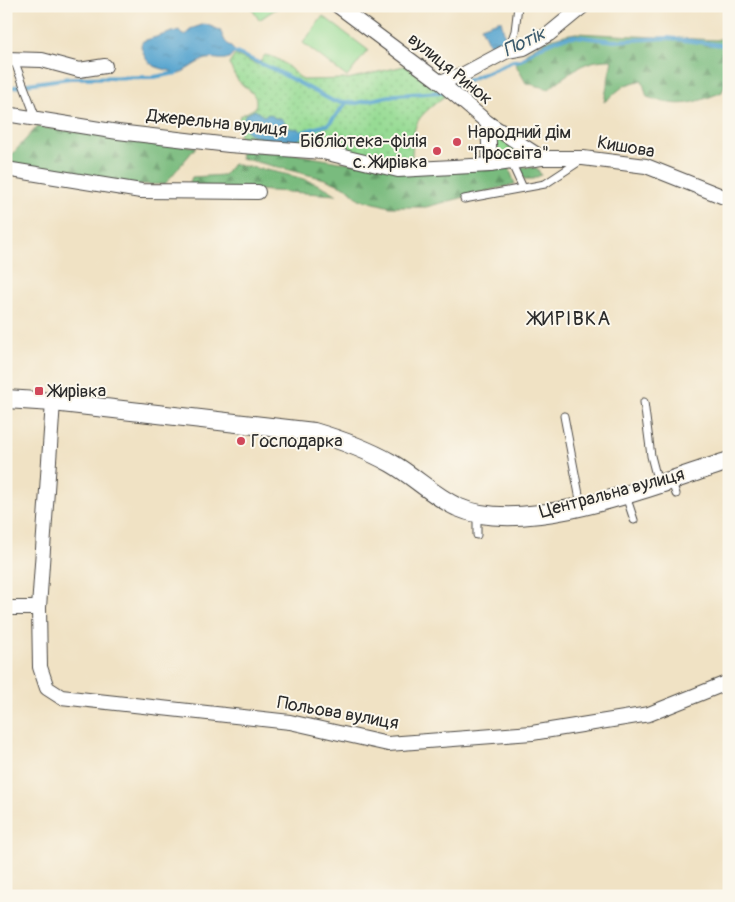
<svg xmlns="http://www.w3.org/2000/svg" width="735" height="902" font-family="Pangolin,sans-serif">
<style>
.grass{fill:url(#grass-dots);stroke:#618360}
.forest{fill:url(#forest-firs);stroke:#527354}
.park{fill:url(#park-crowns);stroke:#618360}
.pitch{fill:#97db94;stroke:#618360}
.water{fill:url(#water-ripples);stroke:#40687d}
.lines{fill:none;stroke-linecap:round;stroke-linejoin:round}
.stream{stroke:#56a4cf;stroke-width:4}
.service-casing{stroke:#494642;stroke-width:9}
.minor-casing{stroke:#494642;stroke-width:16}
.tertiary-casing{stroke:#494642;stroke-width:20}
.service{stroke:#fff;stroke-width:7}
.minor{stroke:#fff;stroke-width:14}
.tertiary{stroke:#fff;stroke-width:18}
.poi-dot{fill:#d1495b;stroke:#fbf7ec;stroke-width:2}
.labels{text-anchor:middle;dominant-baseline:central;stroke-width:4;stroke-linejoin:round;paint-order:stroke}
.street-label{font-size:18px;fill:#2b2b2b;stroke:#fbf7ec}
.poi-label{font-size:18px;fill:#2b2b2b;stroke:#fbf7ec;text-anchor:start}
.water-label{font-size:19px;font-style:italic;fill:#3c5b6d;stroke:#fbf7ec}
.quarter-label{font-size:20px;letter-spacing:1px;fill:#2b2b2b;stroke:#fbf7ec}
</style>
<defs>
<pattern id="grass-dots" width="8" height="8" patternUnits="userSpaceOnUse" patternTransform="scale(1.25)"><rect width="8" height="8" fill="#97db94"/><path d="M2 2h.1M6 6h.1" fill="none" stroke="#82bc80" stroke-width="1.8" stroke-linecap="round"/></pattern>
<pattern id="forest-firs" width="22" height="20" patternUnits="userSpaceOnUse" patternTransform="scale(1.25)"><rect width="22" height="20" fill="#79bb7e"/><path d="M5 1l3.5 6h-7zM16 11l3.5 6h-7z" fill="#639867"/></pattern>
<pattern id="park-crowns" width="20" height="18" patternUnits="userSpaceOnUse" patternTransform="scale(1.25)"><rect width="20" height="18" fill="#97db94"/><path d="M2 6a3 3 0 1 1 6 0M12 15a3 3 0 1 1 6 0" fill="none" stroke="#82bc80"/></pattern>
<pattern id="water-ripples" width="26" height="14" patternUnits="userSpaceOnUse" patternTransform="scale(1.25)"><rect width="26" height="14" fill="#56a4cf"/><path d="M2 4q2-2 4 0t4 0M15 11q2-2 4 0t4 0" fill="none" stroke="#4786a8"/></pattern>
</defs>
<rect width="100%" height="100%" fill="#fbf7ec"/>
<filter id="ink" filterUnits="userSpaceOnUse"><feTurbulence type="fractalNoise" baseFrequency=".02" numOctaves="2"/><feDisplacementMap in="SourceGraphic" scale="10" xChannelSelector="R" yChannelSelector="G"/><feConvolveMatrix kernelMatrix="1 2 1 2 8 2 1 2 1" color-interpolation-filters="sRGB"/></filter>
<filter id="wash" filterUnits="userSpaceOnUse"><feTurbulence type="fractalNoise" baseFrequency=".0096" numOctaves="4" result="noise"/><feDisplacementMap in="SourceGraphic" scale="20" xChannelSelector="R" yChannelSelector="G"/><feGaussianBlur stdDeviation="1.12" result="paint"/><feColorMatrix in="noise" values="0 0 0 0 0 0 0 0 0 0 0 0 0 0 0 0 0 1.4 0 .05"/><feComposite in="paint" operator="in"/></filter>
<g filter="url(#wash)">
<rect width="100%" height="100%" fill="#f0e2c4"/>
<!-- grass -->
<g class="grass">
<path d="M235 55 258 65 265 55C281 57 291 70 303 80L348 79 404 66 424 77 446 95C410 123 415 121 411 166L241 140 237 126 240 116 255 108C260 92 245 90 237 79 234 75 232 69 229 64Z"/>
<polygon points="497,137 518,151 518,153 498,155"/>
</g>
<!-- forest -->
<g class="forest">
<path d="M576 33 716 40 729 36V75L722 92C691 105 679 108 647 97L642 80 625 85 604 102 612 60C584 59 570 72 549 89L526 83 516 65C528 45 554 36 576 33Z"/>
<path d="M37 127 196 147 165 184C119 188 51 173 6 161Z"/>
<polygon points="244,151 289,153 339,162 509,168 515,184 426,207 390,207 359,199 347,188 325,179 241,158 240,154"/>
<path d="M233 164C264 170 312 176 337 195L192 186 190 182 192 177 224 175Z"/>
<polygon points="524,167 537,168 541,175 533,179 524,179 519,168"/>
</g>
<!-- park -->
<polygon class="park" points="250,6 280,6 259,20"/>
<!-- pitch -->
<polygon class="pitch" points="323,16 368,50 347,77 303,43"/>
<!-- water -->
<g class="water">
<polygon points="501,20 505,37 499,46 494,47 488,42 481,27"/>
<path d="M205 24 220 30 225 41 234 50 231 57C222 62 216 57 207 59 197 61 188 70 178 74 164 67 148 70 143 52 141 47 140 45 143 41L179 30 182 35H186L190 29Z"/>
<path d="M255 110 263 116 270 114 275 118H281L289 128 299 129 304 135 297 141C282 140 233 142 245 115Z"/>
</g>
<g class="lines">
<!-- stream -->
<g class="stream">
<polyline points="234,52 273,69 333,101 356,103 395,95 442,92"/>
<polyline points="27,84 70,78 154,77 177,73"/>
<polyline points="454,86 513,61 521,60 537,48 562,38 574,36 614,41 668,38 729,46"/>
<polyline points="6,89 19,86"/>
<polyline points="303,132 329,124 346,103"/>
</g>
</g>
</g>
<g filter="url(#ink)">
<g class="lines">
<!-- service casing -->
<g class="service-casing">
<g id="service">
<polyline points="508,51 515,31 518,6"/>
<polyline points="14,60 36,118"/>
<polyline points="511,162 523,188"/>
<polyline points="464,199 545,184 580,161"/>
<polyline points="644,402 651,456 658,483"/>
<polyline points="564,416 581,505"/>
<polyline points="672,482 676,494"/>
<polyline points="626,496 634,520"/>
<polyline points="477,514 477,535"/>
</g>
</g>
<!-- minor casing -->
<g class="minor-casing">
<g id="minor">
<polyline points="338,6 440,82 488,123 542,158"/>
<polyline points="6,59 42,60 79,70 105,66"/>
<polyline points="440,82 464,74 507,51 524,48 549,34 583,6"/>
<polyline points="6,114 118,132 229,145 323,152 398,170 490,165 542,158 583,158 646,166 729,199"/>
<polyline points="488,123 490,165"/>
<polyline points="6,169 141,191 258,192"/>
<polyline points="53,402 39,608 40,667 47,688 61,697 290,722 388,744 532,733 649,714 729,682"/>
<polyline points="6,608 39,608"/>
</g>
</g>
<!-- tertiary casing -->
<g class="tertiary-casing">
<path id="tertiary" d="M6 399 53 402 314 432C341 440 366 449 391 463 414 476 432 495 457 507 526 538 659 483 729 461"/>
</g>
<!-- service -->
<use href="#service" class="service"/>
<!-- minor -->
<use href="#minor" class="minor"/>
<!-- tertiary -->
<use href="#tertiary" class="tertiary"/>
</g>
</g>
<!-- markers -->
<g class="poi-dot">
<circle cx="457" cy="142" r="5"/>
<circle cx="437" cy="151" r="5"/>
<rect x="34" y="386" width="10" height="10" rx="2.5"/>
<circle cx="241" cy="441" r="5"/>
</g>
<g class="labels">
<!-- street labels -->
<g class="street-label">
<text transform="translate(450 69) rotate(39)">вулиця Ринок</text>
<text transform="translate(217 123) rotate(6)">Джерельна вулиця</text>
<text transform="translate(626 147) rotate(10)">Кишова</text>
<text transform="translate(612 493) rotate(-15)">Центральна вулиця</text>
<text transform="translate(338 713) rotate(10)">Польова вулиця</text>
</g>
<!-- poi labels -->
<g class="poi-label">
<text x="467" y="132">Народний дім<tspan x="467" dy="21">"Просвіта"</tspan></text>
<text x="427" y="141" text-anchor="end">Бібліотека-філія<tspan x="427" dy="21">с. Жирівка</tspan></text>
<text x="49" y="391">Жирівка</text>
<text x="251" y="441">Господарка</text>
</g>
<!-- water labels -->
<g class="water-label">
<text transform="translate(524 42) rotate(-26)">Потік</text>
</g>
<!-- quarter labels -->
<g class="quarter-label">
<text x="570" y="318">ЖИРІВКА</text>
</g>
</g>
<!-- margin -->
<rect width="735" height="902" fill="none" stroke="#fbf7ec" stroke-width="25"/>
</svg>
